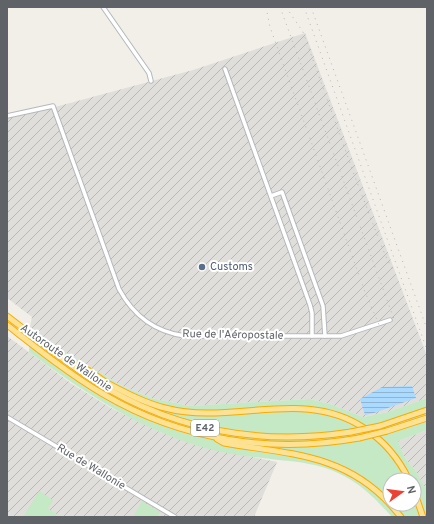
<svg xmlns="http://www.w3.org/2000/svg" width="434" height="524" font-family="Overpass,sans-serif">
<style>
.industrial{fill:url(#industrial-furrows)}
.grass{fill:#c5e8c5;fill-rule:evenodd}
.water{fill:url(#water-rules)}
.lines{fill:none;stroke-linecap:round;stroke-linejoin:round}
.minor-casing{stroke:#b5b8bc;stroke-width:5.5}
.highway-casing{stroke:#f9ab00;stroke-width:7}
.minor{stroke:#fff;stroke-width:3.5}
.highway{stroke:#fde293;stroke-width:5}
.rail{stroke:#b6b7b8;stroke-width:1;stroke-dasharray:1 5;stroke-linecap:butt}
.highway-bridge-casing{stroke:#f9ab00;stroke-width:7;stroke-linecap:butt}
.highway-bridge{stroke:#fde293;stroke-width:5}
.service-dot{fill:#5c6f8a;stroke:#fff;stroke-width:1.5}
.labels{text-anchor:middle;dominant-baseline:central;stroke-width:4;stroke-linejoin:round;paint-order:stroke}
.shield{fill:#fff;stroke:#8f9295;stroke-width:1}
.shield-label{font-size:10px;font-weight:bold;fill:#5f6368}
.service-label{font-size:11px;fill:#4e5e75;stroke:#fff;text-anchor:start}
.street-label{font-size:11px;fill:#5f6368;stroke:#fff}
</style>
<defs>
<pattern id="industrial-furrows" width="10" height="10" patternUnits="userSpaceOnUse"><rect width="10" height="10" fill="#e0deda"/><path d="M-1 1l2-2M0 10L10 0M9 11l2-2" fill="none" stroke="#b9b8b5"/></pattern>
<pattern id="water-rules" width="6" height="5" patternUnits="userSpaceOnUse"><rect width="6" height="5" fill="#aadaff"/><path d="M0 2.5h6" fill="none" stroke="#8eb4d2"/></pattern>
</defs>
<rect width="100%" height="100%" fill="#f1efe8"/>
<!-- industrial -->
<g class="industrial">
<polygon points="305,33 427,356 427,398 388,412 363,417 330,404 309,399 190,406 151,398 122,386 57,347 30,327 32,317 7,298 7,118 55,107 193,70"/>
<polygon points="7,336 72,384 111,408 160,432 199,446 277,462 254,517 7,517"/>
<polygon points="427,430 427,494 417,473 405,458 398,441"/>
</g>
<!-- grass -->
<g class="grass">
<path d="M30 327 57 347 122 386 151 398 190 406 309 399 330 404 363 417 388 412 427 398V430L398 441 405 458 417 473 426 490 427 517H392C376 499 360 483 338 473 320 464 299 462 279 460 252 457 224 454 198 446 136 427 82 391 29 352ZM390 480H414V504H390Z"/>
<polygon points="39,491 53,500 48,509 57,514 55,517 23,517"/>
<polygon points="142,501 160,512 157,517 133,517"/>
</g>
<!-- water -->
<polygon class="water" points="412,386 416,398 374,413 365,415 360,399 382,387"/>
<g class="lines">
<!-- minor casing -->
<g class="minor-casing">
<g id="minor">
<polyline points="103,7 149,73 151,81"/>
<polyline points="225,69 310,305 312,313 312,336"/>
<path d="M7 116 53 106 119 289C133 315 155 332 185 336H341L390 320"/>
<polyline points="271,196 282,192 323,306 325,336"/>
<polyline points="7,417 175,517"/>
</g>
</g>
<!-- highway casing -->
<g class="highway-casing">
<g id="highway">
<path d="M7 316C40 341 72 368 108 389 183 432 266 445 351 432"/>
<path d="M7 325C38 349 69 374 103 394 181 440 271 454 359 438"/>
<path d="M73 365C85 365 97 377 107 383 126 393 145 403 165 408 232 426 303 387 364 428 384 441 399 459 409 480"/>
<polyline points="380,426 427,410"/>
<polyline points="387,431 427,418"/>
<path d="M217 439 224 443C287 454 343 453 390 504"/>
<polyline points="414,491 423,517"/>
<polyline points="390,504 401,517"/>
</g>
</g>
<!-- minor -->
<use href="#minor" class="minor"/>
<!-- highway -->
<use href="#highway" class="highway"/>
<!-- rail -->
<g class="rail">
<polyline points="266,7 270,27 365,292 380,327"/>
<polyline points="280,7 394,319"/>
<polyline points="286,7 303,32 355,177 383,250 394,273"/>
<polyline points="304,7 427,350"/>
<polyline points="311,7 427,329"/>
</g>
<!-- highway-bridge casing -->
<g class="highway-bridge-casing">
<g id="highway-bridge">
<polyline points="351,432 380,426"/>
<polyline points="359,438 387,431"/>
</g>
</g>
<!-- highway-bridge -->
<use href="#highway-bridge" class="highway-bridge"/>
</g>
<!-- markers -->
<circle class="service-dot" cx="202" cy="267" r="4"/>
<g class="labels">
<!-- shield labels -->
<rect class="shield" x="191" y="420" width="28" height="16" rx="3"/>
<g class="shield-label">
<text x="205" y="428">E42</text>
</g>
<!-- service labels -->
<g class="service-label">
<text x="210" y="267">Customs</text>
</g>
<!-- street labels -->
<g class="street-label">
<text transform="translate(233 335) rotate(1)">Rue de l'Aéropostale</text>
<text transform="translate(66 358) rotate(35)">Autoroute de Wallonie</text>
<text transform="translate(91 467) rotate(31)">Rue de Wallonie</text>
</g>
</g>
<!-- border -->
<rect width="434" height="524" fill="none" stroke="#5f6368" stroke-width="16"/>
<!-- north arrow -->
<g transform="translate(402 492) rotate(76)"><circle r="19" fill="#ffffff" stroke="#bfc1c3"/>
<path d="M0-3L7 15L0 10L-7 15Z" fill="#ea4335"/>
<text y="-6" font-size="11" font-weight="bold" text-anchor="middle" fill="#5f6368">N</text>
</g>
</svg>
